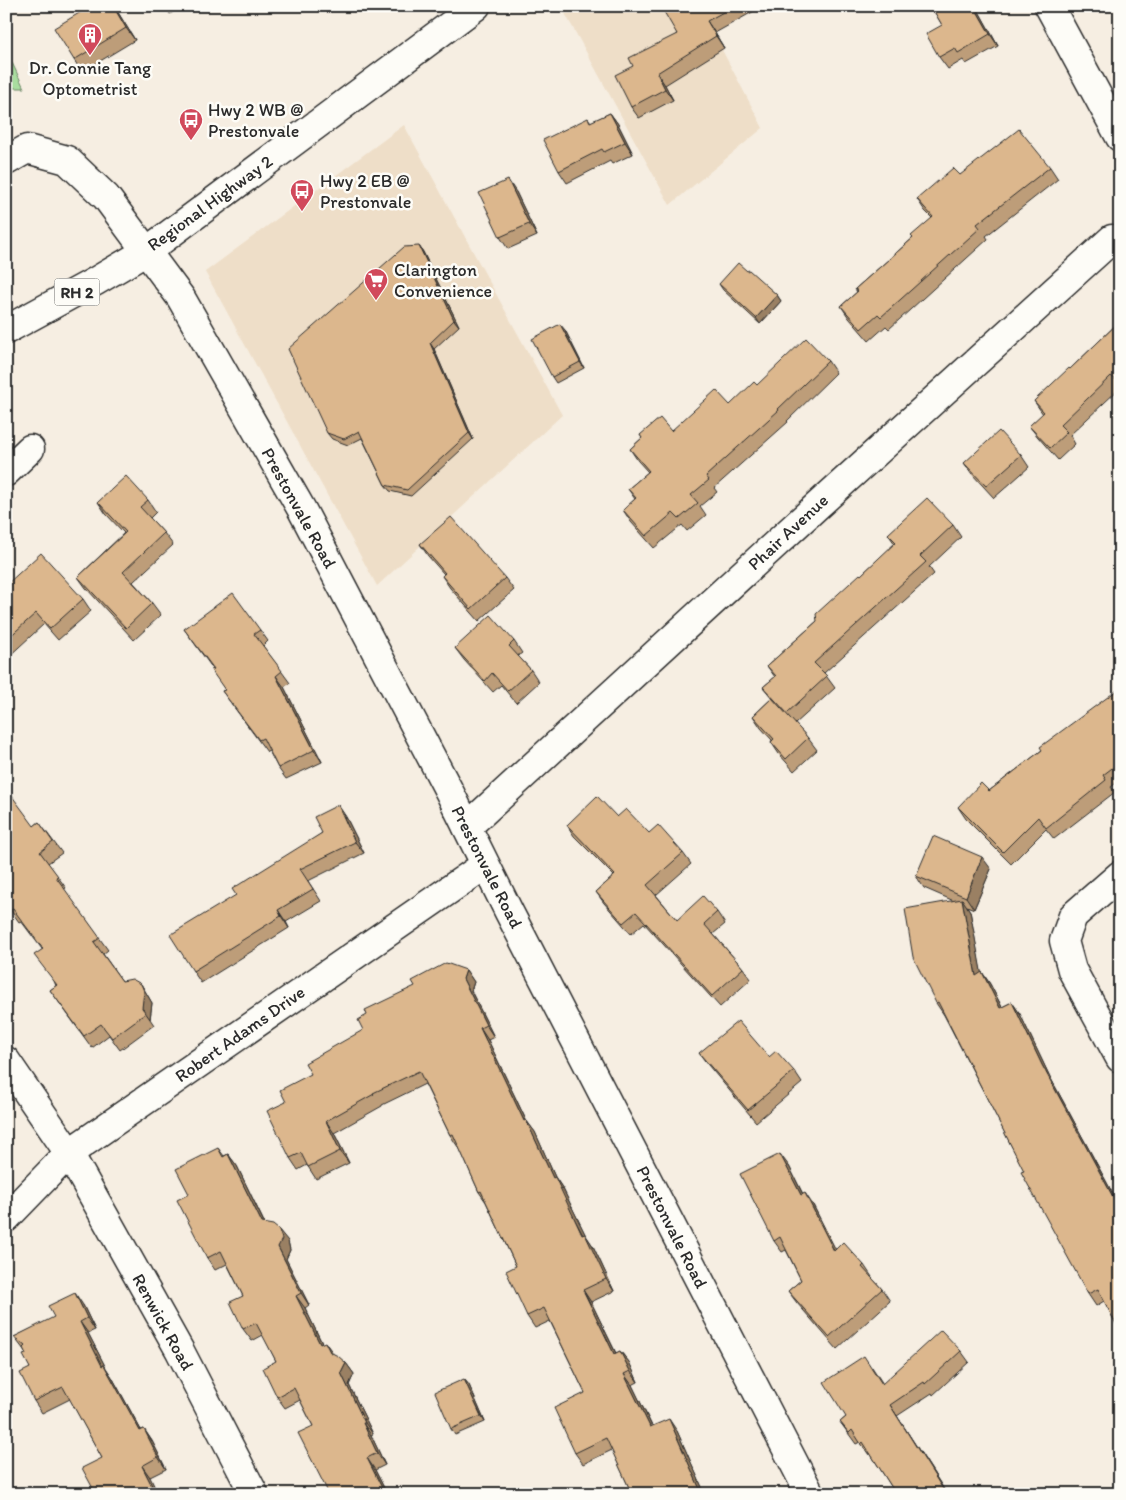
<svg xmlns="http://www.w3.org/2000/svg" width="1126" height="1500" font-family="Itim,sans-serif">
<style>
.built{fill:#eedec8}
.green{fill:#a9dd9f;stroke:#6a8465}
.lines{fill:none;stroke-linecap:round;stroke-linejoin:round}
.minor-casing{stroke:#2b2b2b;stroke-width:31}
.major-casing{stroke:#2b2b2b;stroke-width:31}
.minor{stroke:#fdfcf7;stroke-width:28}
.major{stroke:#fdfcf7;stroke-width:28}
.wall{fill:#bd9d79;stroke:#2b2b2b}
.shaded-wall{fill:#9a8063;stroke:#2b2b2b}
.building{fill:#dcb78d;stroke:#2b2b2b}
.labels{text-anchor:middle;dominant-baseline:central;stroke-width:5;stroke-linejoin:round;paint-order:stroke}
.shield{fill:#fdfcf7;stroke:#6a6a68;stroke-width:1}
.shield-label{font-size:16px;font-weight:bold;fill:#2b2b2b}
.poi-label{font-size:18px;fill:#2b2b2b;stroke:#fdfcf7;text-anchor:start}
.street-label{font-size:18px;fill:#2b2b2b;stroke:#fdfcf7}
</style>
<rect width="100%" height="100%" fill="#f6eee2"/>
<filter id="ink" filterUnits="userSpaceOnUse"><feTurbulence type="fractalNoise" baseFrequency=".02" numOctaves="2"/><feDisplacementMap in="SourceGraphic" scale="10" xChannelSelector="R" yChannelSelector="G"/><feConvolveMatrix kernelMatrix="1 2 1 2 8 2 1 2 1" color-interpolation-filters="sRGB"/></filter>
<g filter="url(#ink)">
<!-- built -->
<g class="built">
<polygon points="561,6 744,6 710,27 763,128 670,205"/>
<polygon points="404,125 562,415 377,586 205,272"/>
</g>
<!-- green -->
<polygon class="green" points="6,50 24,88 6,88"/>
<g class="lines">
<!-- minor casing -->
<g class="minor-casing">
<g id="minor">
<polyline points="1049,6 1120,137"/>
<polyline points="6,161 27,149 67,160 106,197 181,298 302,510 449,791 509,912 810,1494"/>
<polyline points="6,472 30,449"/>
<polyline points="467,827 817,506 1112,239"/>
<polyline points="1120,875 1073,916 1064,941 1072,970 1120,1058"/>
<polyline points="6,1061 69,1153 180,1351 254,1494"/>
<polyline points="6,1218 69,1153 485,865"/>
</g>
</g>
<!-- major casing -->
<g class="major-casing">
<polyline id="major" points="6,330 96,281 147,251 476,6"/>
</g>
<!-- minor -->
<use href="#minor" class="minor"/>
<!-- major -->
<use href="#major" class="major"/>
</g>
<!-- wall -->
<g class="wall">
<polygon points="91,6 114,6 135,40 82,72 74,60"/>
<polygon points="164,6 182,6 170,14"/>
<polygon points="670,6 763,6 715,33 724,48 665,85 673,100 639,118 631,107 633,66 677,34"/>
<polygon points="931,6 976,6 998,46 966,64 963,60 948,69 939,57 942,25"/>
<polygon points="610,113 618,124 633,154 612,164 610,161 567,183 559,171 588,118 591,122"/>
<polygon points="1050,167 1058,179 986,236 988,239 889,329 886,326 869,341 849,318 841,306 857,292 855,289 913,238 932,218 925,211 917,199 960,175"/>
<polygon points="516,192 537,236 508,249 500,237"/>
<polygon points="419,246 423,252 459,326 434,349 473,439 411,496 390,491 385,485 362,438 348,445 332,439 327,433"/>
<polygon points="747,271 777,295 781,301 760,324 723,290 719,284"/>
<polygon points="1120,321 1120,388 1070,435 1075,444 1058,460 1038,437 1029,426 1043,414 1034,401 1070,369"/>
<polygon points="565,330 584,368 556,383 552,377"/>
<polygon points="828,361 836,373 787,421 788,422 714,488 717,492 700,506 706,515 687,531 682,525 654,548 631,522 623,510 635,499 628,489 648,472 638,461 630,449 642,438 640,435 671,431 730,405 757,385"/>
<polygon points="1021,455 1029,467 994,498 972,474 964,463"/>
<polygon points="148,500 156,512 150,518 164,533 173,545 133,582 152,603 161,615 134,640 86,588 78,577 124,533 106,514 98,502"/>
<polygon points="953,525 961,537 929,567 934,574 824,673 835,688 795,724 808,738 817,750 794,771 779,754 771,742 772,740 761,728 753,716 772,698 763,687 775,677 767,666 817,621 861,575 895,544 888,534"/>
<polygon points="420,544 505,578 514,590 479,621 450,588 442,576 444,574 428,556"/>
<polygon points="6,585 83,599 91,611 58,640 44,624 6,659"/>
<polygon points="184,629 260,630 268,641 263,646 290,683 284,687 322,762 286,779 278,768 269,751 267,752 222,691 225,690 213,669"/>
<polygon points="514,641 522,653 518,656 531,670 539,682 516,703 501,685 493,692 464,660 455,648"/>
<polygon points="1120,688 1120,780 1111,787 1115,792 1054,839 1046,829 1011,864 966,819 958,807 989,791 1042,750"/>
<polygon points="338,805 346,817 364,853 308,881 321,901 286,922 289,928 201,983 193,971 236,895 322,833"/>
<polygon points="617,817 649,833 683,853 691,864 656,895 677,920 717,912 725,924 713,934 743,968 751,979 720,1007 644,923 631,934 604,903 596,892 614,876 574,836 567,825"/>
<polygon points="39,822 62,853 48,863 66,888 64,889 108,950 103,954 122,981 141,984 152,1003 150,1019 154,1025 120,1050 109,1035 92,1048 50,990 56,986 42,949 21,921 19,922 6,904 34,826"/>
<polygon points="991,869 974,909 967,906 970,911 981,973 982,972 990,984 1002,1007 1012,1002 1020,1014 1050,1077 1120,1207 1120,1331 1104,1301 1096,1306 1088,1294 944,1015 936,1003 954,901 924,888 916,876"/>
<polygon points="466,970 474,982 471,991 494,1037 488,1040 526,1120 535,1132 555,1177 563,1189 585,1234 593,1246 614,1291 591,1302 616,1353 620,1351 629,1362 638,1382 632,1385 652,1426 677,1431 705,1494 632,1494 612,1450 583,1464 575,1453 585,1393 550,1321 535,1328 527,1316 516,1266 486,1202 479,1192 459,1147 458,1147 450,1135 425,1084 382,1105 382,1106 334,1133 349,1163 316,1179 307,1165 298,1170 290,1158 286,1102 311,1074"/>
<polygon points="699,1053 769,1057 794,1071 802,1083 756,1122 708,1065"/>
<polygon points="218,1148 224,1156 228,1154 237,1166 265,1224 288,1241 290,1250 286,1259 309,1305 305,1308 322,1343 333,1354 346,1363 354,1374 349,1385 373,1434 371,1435 385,1465 375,1470 387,1494 329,1494 313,1426 300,1400 285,1408 277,1397 276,1361 263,1335 252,1341 243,1329 243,1296 227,1264 215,1270 207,1258 189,1194"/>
<polygon points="789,1166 803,1194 813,1205 835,1249 864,1265 872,1277 871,1277 882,1289 890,1301 837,1349 797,1303 788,1291 801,1280 786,1250 782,1252 774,1241"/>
<polygon points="83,1305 95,1330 88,1333 106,1368 112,1377 141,1430 144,1429 152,1441 166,1469 150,1477 102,1458 70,1399 42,1413 34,1401 30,1368 26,1354 24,1350 14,1337"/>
<polygon points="961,1351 969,1362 933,1395 932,1393 897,1416 947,1494 896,1494 870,1453 869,1455 860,1442 856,1444 840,1422 846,1417 872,1367 883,1384"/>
<polygon points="464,1379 469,1385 485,1422 455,1435 451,1429"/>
</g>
<!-- shaded-wall -->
<g class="shaded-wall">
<polygon points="113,6 114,6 135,40 126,28"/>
<polygon points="974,6 976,6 998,46 990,34"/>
<polygon points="707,21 715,33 724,48 716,36"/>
<polygon points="657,73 665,85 673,100 665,89"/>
<polygon points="610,113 618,124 633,154 625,142"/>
<polygon points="508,180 516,192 537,236 529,224"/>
<polygon points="419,246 423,252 459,326 454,320"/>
<polygon points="777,295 781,301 760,324 756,318"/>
<polygon points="560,324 565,330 584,368 580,362"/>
<polygon points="430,343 434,349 473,439 469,433"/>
<polygon points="276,676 284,687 322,762 314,750"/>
<polygon points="338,805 346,817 364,853 355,842"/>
<polygon points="982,857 991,869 974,909 966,897"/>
<polygon points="962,899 970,911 984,987 976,976"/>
<polygon points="278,910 286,922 289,928 281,916"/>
<polygon points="466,970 474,982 471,991 494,1037 486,1025 463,979"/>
<polygon points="982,972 990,984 1008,1019 1000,1008"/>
<polygon points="141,984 152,1003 150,1019 142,1008"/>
<polygon points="1012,1002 1020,1014 1050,1077 1120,1207 1120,1210 1042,1065"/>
<polygon points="480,1028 488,1040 532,1133 524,1121"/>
<polygon points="526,1120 535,1132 555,1177 563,1189 585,1234 593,1246 614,1291 606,1279 553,1178"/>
<polygon points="326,1121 334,1133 349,1163 340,1151"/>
<polygon points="228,1154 237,1166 270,1235 262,1223"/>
<polygon points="780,1154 789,1166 809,1207 801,1195"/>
<polygon points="805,1193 813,1205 842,1262 834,1251"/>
<polygon points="279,1230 288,1241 290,1250 286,1259 309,1305 301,1293 278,1247"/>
<polygon points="583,1290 591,1302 622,1366 614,1354"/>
<polygon points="75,1293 83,1305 95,1330 87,1318"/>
<polygon points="296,1296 305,1308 328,1356 320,1344"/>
<polygon points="80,1322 88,1333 106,1368 112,1377 148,1443 140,1431 102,1366"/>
<polygon points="325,1342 333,1353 330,1352"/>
<polygon points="620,1351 629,1362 638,1382 630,1371"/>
<polygon points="346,1363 354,1374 349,1385 373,1434 365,1423 341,1373"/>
<polygon points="624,1374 632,1385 658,1439 650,1427"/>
<polygon points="464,1379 469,1385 485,1422 481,1416"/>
<polygon points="890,1405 897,1416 947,1494 946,1494"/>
<polygon points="669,1419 677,1431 705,1494 702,1494"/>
<polygon points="363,1423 371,1435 385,1465 377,1453"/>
<polygon points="144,1429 152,1441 166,1469 158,1457"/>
<polygon points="367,1458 375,1470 387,1494 385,1494"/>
<polygon points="142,1466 150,1477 158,1494 156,1494"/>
</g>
<!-- building -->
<g class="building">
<polygon points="91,6 113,6 126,28 74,60 54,28"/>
<polygon points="670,6 734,6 707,21 716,36 657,73 665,89 631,107 615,75 633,66 629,58 677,34 663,10"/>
<polygon points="931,6 974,6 990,34 958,53 955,48 939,57 926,34 942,25"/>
<polygon points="610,113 625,142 604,152 602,149 559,171 543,140 588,118 590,122"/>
<polygon points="1019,129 1050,167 977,224 980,228 881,317 878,314 861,329 841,306 858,291 855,289 913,238 911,236 933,217 917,199 953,168 960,175"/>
<polygon points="508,180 529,224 500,237 479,193"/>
<polygon points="419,246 454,320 430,343 469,433 407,490 385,485 359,431 344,439 327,433 288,349 404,247"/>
<polygon points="738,263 747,271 749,270 777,295 756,318 719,284"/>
<polygon points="1120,321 1120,377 1116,380 1111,376 1060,425 1067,432 1050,448 1029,426 1044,412 1034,401 1069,368 1070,369"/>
<polygon points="560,324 580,362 552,377 532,339"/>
<polygon points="806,338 828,361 778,409 779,410 706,476 709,480 691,495 698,503 679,519 673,513 646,536 623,510 636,498 628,489 649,471 630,449 642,438 640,435 660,418 671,431 716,390 730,405 754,382 757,385"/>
<polygon points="999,431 1021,455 986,486 964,463"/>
<polygon points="126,476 148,500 140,507 164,533 123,572 152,603 126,628 78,577 126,532 98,502"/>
<polygon points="927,498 953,525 920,556 926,562 814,663 827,676 787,713 763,687 776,676 767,666 817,621 816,614 860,574 861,575 896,542 888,534"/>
<polygon points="451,517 505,578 471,609 442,576 445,573 420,544"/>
<polygon points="41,553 83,599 50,629 36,613 6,640 6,585"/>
<polygon points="233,593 260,630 254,634 282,671 276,676 314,750 278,768 263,738 259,740 222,691 225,690 211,670 214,669 184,629"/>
<polygon points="491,615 514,641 509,646 531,670 508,691 492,673 485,681 455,648"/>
<polygon points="1120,688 1120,762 1103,775 1106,780 1046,828 1038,817 1003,852 958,807 981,783 989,791 1042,750 1040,747"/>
<polygon points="772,698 808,738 786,759 771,742 774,739 753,716"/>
<polygon points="6,788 34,826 39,822 53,842 40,852 58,876 56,877 100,938 94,942 122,981 132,979 141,984 144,991 142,1008 146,1013 112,1038 101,1024 84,1036 50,990 57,985 34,955 43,949 13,909 11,910 6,904"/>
<polygon points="597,796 617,817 626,809 649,833 658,825 683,853 647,885 677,920 703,896 717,912 704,924 743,968 712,996 636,912 623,923 596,892 615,875 567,825"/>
<polygon points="338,805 355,842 300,869 313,889 278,910 281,916 193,971 170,935 236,895 232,889 322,833 314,817"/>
<polygon points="933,836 982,857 966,897 916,876"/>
<polygon points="962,899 976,976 982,972 1000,1008 1012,1002 1042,1065 1120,1210 1120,1327 1118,1328 1098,1289 1088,1294 1021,1172 1024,1171 938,1002 936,1003 913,957 905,909"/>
<polygon points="446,963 466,970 463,979 486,1025 480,1028 524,1121 526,1120 553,1178 555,1177 582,1235 585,1234 606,1279 583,1290 614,1354 620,1351 630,1371 624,1374 650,1427 669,1419 702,1494 632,1494 606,1438 575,1453 554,1408 585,1393 544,1308 527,1316 506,1271 516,1266 481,1191 479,1192 453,1134 450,1135 419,1071 373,1093 374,1094 326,1121 340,1151 308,1167 301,1153 290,1158 267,1111 286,1102 280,1090 311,1074 305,1063 363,1030 358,1020 367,1015 365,1010 415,986 412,981"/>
<polygon points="738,1021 769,1057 776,1051 794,1071 748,1110 699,1053"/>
<polygon points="218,1148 223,1157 228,1154 262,1223 273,1225 279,1230 282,1239 278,1247 301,1293 296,1296 320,1344 325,1342 330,1352 338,1356 346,1363 341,1373 365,1423 363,1423 377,1453 367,1458 385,1494 329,1494 298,1433 313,1426 294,1388 277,1397 263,1368 276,1361 256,1323 243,1329 230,1302 243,1296 221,1251 207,1258 177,1200 189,1194 176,1169"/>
<polygon points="780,1154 801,1195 805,1193 834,1251 843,1242 864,1265 862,1267 882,1289 829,1337 788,1291 801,1280 780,1237 774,1241 740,1174"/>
<polygon points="75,1293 87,1318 80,1322 102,1366 104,1365 140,1431 144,1429 158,1457 142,1466 156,1494 96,1494 82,1468 102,1458 63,1387 34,1401 20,1373 30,1368 23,1355 26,1354 23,1348 25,1346 14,1337 54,1317 48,1306"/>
<polygon points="941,1330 961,1351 925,1384 924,1382 890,1405 946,1494 896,1494 863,1442 861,1444 852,1430 849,1433 840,1422 846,1417 824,1382 864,1356 882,1384"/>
<polygon points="464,1379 481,1416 451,1429 435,1392"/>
</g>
</g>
<!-- icons -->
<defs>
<g id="building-pin" transform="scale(1.25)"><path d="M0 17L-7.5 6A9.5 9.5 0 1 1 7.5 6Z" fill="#d1495b" stroke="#fdfcf7"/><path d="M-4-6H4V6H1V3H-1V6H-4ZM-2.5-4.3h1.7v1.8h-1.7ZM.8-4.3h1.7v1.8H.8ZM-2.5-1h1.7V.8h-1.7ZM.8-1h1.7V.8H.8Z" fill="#fff"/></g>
<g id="bus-pin" transform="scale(1.25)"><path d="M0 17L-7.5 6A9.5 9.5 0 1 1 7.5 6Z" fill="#d1495b" stroke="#fdfcf7"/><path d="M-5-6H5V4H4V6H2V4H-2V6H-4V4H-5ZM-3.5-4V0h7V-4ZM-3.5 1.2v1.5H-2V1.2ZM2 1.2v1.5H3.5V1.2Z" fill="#fff"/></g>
<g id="supermarket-pin" transform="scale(1.25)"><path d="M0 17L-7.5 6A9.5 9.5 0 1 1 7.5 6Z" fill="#d1495b" stroke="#fdfcf7"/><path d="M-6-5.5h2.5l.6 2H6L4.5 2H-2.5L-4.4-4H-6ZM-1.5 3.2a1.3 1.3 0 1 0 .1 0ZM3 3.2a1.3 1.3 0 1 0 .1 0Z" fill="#fff"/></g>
</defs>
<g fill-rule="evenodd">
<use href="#building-pin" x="90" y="35"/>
<use href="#bus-pin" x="191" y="120"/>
<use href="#bus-pin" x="302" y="191"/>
<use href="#supermarket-pin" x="376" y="280"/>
</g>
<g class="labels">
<!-- shield labels -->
<rect class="shield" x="54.5" y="278.5" width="45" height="27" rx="4"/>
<g class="shield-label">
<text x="77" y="292">RH 2</text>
</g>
<!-- poi labels -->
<g class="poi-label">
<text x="90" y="68" text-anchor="middle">Dr. Connie Tang<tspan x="90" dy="21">Optometrist</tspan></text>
<text x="208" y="110">Hwy 2 WB @<tspan x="208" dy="21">Prestonvale</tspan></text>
<text x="320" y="181">Hwy 2 EB @<tspan x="320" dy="21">Prestonvale</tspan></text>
<text x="394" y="270">Clarington<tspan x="394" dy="21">Convenience</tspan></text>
</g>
<!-- street labels -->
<g class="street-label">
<text transform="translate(210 203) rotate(-36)">Regional Highway 2</text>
<text transform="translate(299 508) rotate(61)">Prestonvale Road</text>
<text transform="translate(788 532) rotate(-43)">Phair Avenue</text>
<text transform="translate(487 867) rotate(63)">Prestonvale Road</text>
<text transform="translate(240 1034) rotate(-35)">Robert Adams Drive</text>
<text transform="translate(672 1227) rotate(63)">Prestonvale Road</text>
<text transform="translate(163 1322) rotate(61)">Renwick Road</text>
</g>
</g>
<!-- margin -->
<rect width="1126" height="1500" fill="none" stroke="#fdfcf7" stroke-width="25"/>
<rect x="12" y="12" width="1101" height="1475" fill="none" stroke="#2b2b2b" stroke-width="2" filter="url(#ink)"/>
</svg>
